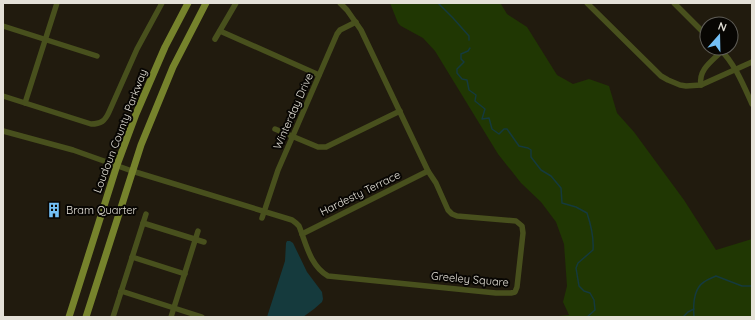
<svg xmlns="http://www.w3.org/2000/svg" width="755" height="320" font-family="Quicksand,sans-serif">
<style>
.green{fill:#203703}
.water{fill:#153a3d}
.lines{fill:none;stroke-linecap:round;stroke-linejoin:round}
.stream{stroke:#153a3d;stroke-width:1.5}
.minor{stroke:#48501d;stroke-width:5.5}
.major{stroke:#76832c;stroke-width:7}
.labels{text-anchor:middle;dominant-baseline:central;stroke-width:4;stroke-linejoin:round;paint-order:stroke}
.street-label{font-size:11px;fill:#e4e1d8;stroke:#080603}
.poi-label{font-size:11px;fill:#e4e1d8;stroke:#080603;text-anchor:start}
</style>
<rect width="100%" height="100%" fill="#211b0e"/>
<!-- green -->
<polygon class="green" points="390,3 499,3 501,4 507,14 527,27 557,75 573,84 589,79 609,86 617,113 634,132 684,200 716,250 752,239 752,317 548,317 569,315 563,302 567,286 564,244 556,222 541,202 521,183 498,154 435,51 423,38 401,26 398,23"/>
<!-- water -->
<polygon class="water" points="287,241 290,241 293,243 307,272 322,292 323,299 322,302 314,309 303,317 267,317 285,261 286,243"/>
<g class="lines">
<!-- stream -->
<g class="stream">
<polyline points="438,3 453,18 469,36 469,40"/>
<path d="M470 48 468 51 461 54V59L464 62 457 69V73L462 79 467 80 469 90 476 95 475 101 485 109 482 119 489 118 492 129 499 134 504 129H507L519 146 528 148 531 150V157L541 170 551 176 561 188 562 203 576 207 587 213C591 225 594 237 593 250L578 263 576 268 579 286 584 291 590 293 594 300 595 310 587 317"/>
<polyline points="683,317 688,312 694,309"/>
<path d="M694 317C693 305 693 289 704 282 708 279 712 278 716 276L742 286H752"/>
</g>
<!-- minor -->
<g class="minor">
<polyline points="587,3 661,76 668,80 680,85 686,86 701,85 752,62"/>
<polyline points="674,3 707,36"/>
<polyline points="3,26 97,56"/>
<polyline points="220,31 319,75"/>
<polyline points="215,39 236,3"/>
<path d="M719 48C735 64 743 84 752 104"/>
<path d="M701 85C698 70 712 61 722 51"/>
<path d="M3 96 91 124C101 124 105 121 109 112L137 49 162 3"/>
<polyline points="25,103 57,3"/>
<polyline points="275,129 318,147 326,147 400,111"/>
<path d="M3 131 73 150 132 171 292 220 296 223 299 226C306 243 310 266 328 276L496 293H511L515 292 517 287 523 233 522 226 516 221 457 216 452 214 448 210 436 183 428 171 361 30 347 10 340 3"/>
<polyline points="262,218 278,170 337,34 340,30 356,22"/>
<polyline points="143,223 204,242"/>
<polyline points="302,234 428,171"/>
<polyline points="132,257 185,274"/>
<polyline points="121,291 202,317"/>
<polyline points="113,317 146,214"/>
<polyline points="171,317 198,231"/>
</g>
<!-- major -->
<g class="major">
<polyline points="69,317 117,165 136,114 165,47 188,3"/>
<polyline points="86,317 141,145 173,67 206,3"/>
</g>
</g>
<!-- icons -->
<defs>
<g id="building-bare" transform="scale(1.2)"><path d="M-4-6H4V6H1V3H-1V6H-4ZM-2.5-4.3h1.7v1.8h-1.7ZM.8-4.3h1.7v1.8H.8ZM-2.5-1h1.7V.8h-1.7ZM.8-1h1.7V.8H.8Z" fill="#74c0f6" stroke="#080603" stroke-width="2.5" paint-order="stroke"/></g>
</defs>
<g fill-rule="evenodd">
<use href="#building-bare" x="54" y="210"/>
</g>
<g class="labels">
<!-- street labels -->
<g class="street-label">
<text transform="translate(293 111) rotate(-66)">Winterday Drive</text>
<text transform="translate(120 131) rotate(-69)">Loudoun County Parkway</text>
<text transform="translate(360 193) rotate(-26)">Hardesty Terrace</text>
<text transform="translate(470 279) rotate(5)">Greeley Square</text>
</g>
<!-- poi labels -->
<g class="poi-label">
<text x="66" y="210">Bram Quarter</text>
</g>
</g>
<!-- border -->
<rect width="755" height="320" fill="none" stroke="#e4e1d8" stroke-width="8"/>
<!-- north arrow -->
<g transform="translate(719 36) rotate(20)"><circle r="19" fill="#080603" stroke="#605e58"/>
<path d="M0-3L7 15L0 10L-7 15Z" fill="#74c0f6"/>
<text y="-6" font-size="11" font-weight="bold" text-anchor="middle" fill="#e4e1d8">N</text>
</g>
</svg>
